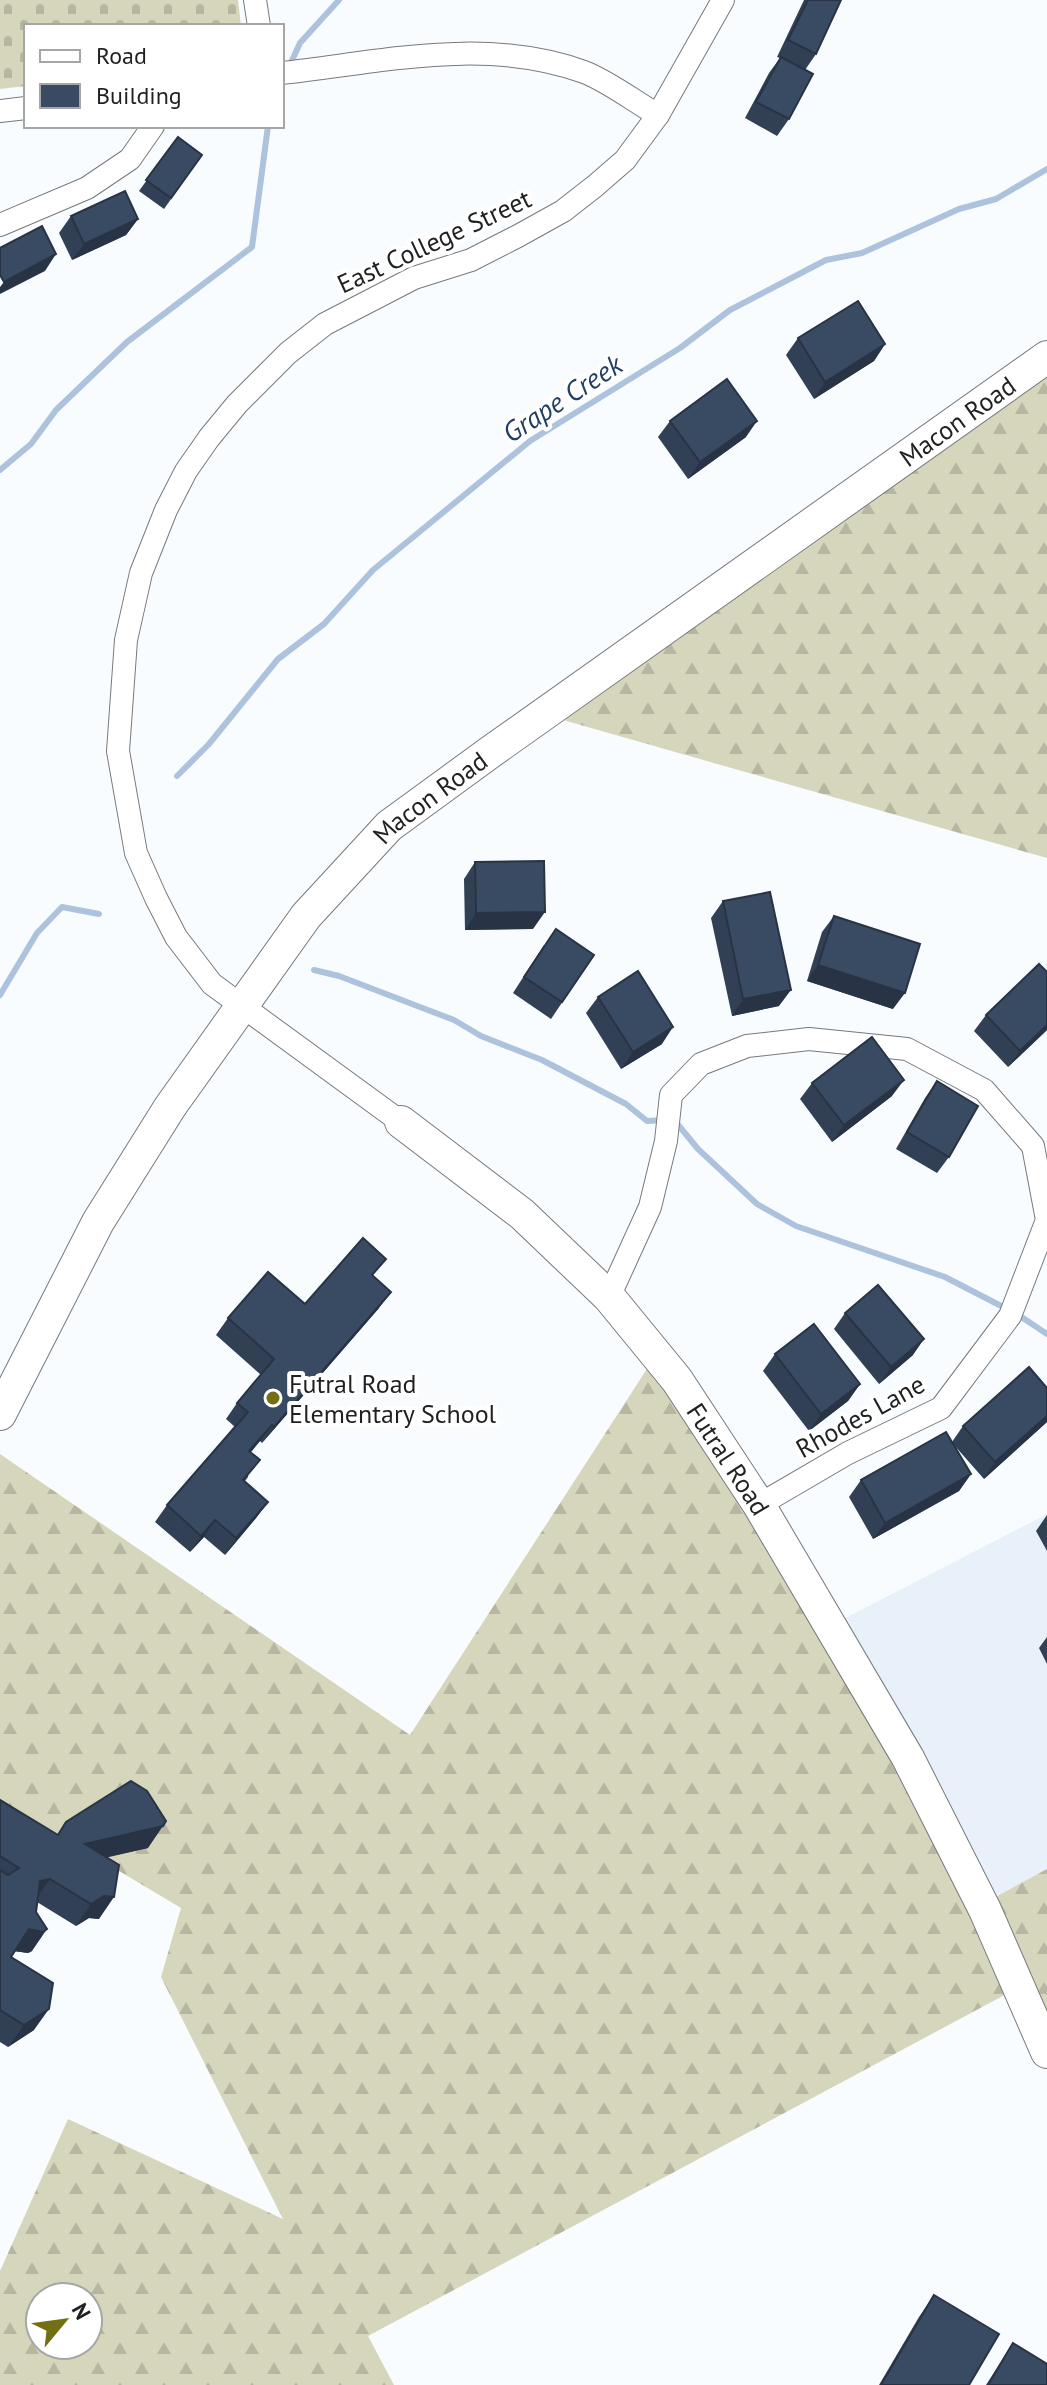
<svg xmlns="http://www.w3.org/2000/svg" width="1047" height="2385" font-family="'PT Sans',sans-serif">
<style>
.built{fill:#e8f0fa}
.forest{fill:url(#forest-firs);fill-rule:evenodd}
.cemetery{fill:url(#cemetery-stones)}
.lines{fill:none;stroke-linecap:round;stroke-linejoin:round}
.stream{stroke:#adc3dd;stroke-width:6}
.street-casing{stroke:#77797c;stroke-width:24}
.secondary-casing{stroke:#77797c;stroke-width:34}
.street{stroke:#fff;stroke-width:22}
.secondary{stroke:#fff;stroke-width:32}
.wall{fill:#314054}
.shaded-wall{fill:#283445}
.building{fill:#394b62;stroke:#283445;stroke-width:2}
.poi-dot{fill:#727012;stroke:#fff;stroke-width:3}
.labels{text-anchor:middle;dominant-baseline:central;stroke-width:8;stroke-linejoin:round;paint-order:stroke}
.street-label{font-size:26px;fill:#1f2021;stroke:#fff}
.poi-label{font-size:26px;fill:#1f2021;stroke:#fff;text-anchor:start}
.water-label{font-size:28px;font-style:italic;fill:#203f64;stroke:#fff}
</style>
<defs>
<pattern id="forest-firs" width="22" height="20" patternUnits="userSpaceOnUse" patternTransform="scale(2)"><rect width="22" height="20" fill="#d6d6bc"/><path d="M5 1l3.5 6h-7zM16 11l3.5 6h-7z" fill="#b7b7a1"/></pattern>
<pattern id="cemetery-stones" width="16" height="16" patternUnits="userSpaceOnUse" patternTransform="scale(2)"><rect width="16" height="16" fill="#d6d6bc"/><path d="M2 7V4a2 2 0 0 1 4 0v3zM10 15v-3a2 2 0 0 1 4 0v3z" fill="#b7b7a1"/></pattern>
</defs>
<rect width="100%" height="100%" fill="#f9fcff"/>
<!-- built -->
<polygon class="built" points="1047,1514 1047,1869 979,1906 824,1629"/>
<!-- forest -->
<g class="forest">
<polygon points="1047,342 1047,858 528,710"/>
<path d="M654 1358 979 1906 1047 1869V2032L1027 1983 368 2336 394 2385H0V2271L68 2119 283 2219 161 1977 181 1908 0 1800V1454L410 1735ZM40 2297H88V2345H40Z"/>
</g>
<!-- cemetery -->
<polygon class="cemetery" points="0,0 238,0 241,26 26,26 26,86 0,89"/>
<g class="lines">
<!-- stream -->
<g class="stream">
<polyline points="289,67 300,43 339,0"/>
<polyline points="0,470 31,444 56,410 127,342 252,247 268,126"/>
<polyline points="177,776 209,744 278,659 324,624 373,570 530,441 680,348 730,310 826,260 862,253 959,209 996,199 1047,169"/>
<polyline points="314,970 339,976 454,1020 481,1036 542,1060 626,1104 647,1121 664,1120"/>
<polyline points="0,995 37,933 62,907 99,914"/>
<polyline points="675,1121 698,1149 757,1204 796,1226 945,1277 1007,1309"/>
<polyline points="1017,1314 1047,1334"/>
</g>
<!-- street casing -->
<g class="street-casing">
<g id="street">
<polyline points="255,0 259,26"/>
<path d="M282 73C382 62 486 36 584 72 608 81 635 102 658 115"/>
<polyline points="0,111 26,108"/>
<polyline points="0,225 87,188 130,159 153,126"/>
<polyline points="401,1122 212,984 176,937 156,898 136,853 118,751 126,640 141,573 166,510 186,471 209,438 237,404 288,353 325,324 414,278 471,260 518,236 563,211 595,186 625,160 658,115 723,0"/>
<polyline points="609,1297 650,1207 666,1141 671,1095 701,1064 747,1046 809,1039 907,1049 984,1090 1033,1146 1047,1220 1010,1316 941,1408 848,1453 759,1505"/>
</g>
</g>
<!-- secondary casing -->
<g class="secondary-casing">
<g id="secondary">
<path id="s1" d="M401 1122 522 1214 609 1297 677 1380 759 1505 908 1758 985 1910 1047 2052"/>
<path id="s2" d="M0 1414 98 1222 170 1107 306 916 389 826 489 753 1047 357"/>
</g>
</g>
<!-- street -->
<use href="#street" class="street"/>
<!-- secondary -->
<use href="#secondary" class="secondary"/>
</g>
<!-- wall -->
<g class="wall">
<polygon points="804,0 841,0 816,54 805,70 789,119 777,136 745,118 769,73 780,58 777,57"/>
<polygon points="178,137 202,155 164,209 139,191"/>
<polygon points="71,216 138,219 126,235 72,260 59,233"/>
<polygon points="798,338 885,344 874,361 814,399 786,355"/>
<polygon points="670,421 746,437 688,479 658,437"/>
<polygon points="475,862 533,929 465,930 464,879"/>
<polygon points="723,901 779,1006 732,1016 711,918"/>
<polygon points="834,916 893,1009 807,981 822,932"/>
<polygon points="544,945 594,955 551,1019 513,993"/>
<polygon points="1047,972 1047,1030 1008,1067 974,1031 986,1015"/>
<polygon points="598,997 662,1044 621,1069 586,1013"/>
<polygon points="937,1081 949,1157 937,1173 896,1149 925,1098"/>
<polygon points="812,1083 892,1096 832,1142 800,1099"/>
<polygon points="374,1277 379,1308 262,1443 260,1441 251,1452 248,1477 245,1481 268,1502 256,1518 225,1555 204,1537 190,1552 155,1522 167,1505 235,1427 226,1419 237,1403 261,1375 216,1335 228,1318 305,1304"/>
<polygon points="845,1313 913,1355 879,1384 834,1329"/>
<polygon points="775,1354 860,1384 848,1401 809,1431 763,1371"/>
<polygon points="1047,1422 984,1479 954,1445 971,1474 959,1491 873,1539 849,1497 861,1480 952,1442 963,1426"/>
<polygon points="1047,1515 1047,1551 1036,1531"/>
<polygon points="1047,1637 1047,1664 1039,1648"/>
<polygon points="0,1800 57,1835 66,1822 148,1848 106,1857 99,1919 89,1918 76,1926 37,1902 32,1951 28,1953 15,1951 11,1957 34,2030 8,2047 0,2042"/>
<polygon points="934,2295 969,2385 879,2385 919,2317"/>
<polygon points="1013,2343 1047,2385 986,2385"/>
</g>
<!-- shaded-wall -->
<g class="shaded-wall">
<polygon points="138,219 126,235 72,260 84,244"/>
<polygon points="56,254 45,271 0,294 0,287 4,282"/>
<polygon points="885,344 874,361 814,399 825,382"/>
<polygon points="757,421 746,437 688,479 700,462"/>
<polygon points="545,912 533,929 465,930 476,913"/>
<polygon points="818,965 905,993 893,1009 807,981"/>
<polygon points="791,990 779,1006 732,1016 743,999"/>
<polygon points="1047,1025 1047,1030 1008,1067 1020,1051"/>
<polygon points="673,1027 662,1044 621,1069 633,1052"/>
<polygon points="904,1080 892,1096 832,1142 844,1125"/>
<polygon points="391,1292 379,1308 262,1443 274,1427"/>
<polygon points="924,1339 913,1355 879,1384 891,1367"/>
<polygon points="860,1384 848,1401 809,1431 821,1414"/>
<polygon points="1047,1416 1047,1422 984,1479 995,1462"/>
<polygon points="272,1425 260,1441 238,1467 249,1451"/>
<polygon points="971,1474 959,1491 873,1539 885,1523"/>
<polygon points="268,1502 256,1518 225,1555 236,1538"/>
<polygon points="215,1520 204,1537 190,1552 201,1536"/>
<polygon points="163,1826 148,1848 70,1866 85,1844"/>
<polygon points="50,1879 35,1900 40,1881"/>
<polygon points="104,1896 114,1897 99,1919 89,1918 76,1926 91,1904"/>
<polygon points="29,1929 47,1929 32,1951 28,1953 13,1951"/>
<polygon points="49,2009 34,2030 8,2047 24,2025"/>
</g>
<!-- building -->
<g class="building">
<polygon points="808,0 841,0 816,54 788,40"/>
<polygon points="781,57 813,74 789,119 756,102"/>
<polygon points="178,137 202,155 171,198 146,180"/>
<polygon points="125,191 138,219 84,244 71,216"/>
<polygon points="42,226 56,254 4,282 0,275 0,248"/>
<polygon points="858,301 885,344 825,382 798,338"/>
<polygon points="727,379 757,421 700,462 670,421"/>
<polygon points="544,861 545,912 476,913 475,862"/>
<polygon points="770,892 791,990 743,999 723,901"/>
<polygon points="834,916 920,944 905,993 818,965"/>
<polygon points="556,929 594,955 562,1002 524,977"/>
<polygon points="1039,964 1047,972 1047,1025 1020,1051 986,1015"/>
<polygon points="638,971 673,1027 633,1052 598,997"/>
<polygon points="872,1037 904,1080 844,1125 812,1083"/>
<polygon points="937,1081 978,1106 949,1157 907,1132"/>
<polygon points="363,1238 386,1259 372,1275 391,1292 274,1427 272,1425 249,1451 260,1460 243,1480 268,1502 236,1538 215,1520 201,1536 167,1505 248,1412 237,1403 274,1359 228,1318 268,1272 305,1304"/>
<polygon points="878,1285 924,1339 891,1367 845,1313"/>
<polygon points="814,1324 860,1384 821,1414 775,1354"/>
<polygon points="1029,1367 1047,1388 1047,1416 995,1462 963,1426"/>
<polygon points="946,1432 971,1474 885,1523 861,1480"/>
<polygon points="131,1781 147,1791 166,1821 163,1826 85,1844 119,1865 114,1897 104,1896 91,1904 50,1879 40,1881 36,1912 47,1929 43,1932 29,1929 11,1957 53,1983 49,2009 24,2025 0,2010 0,1870 8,1875 19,1868 0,1856 0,1800 58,1835 66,1822"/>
<polygon points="934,2295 999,2334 969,2385 881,2385"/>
<polygon points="1013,2343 1047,2364 1047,2385 988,2385"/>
</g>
<!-- markers -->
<circle class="poi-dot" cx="273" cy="1398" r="8"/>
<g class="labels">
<!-- street labels -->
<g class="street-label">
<text transform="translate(434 241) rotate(-25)">East College Street</text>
<text stroke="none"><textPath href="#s2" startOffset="1406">Macon Road</textPath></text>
<text stroke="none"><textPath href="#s2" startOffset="758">Macon Road</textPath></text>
<text transform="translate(860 1416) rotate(-29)">Rhodes Lane</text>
<text stroke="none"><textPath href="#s1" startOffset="474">Futral Road</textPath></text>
</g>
<!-- poi labels -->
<g class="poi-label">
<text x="289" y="1383">Futral Road<tspan x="289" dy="30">Elementary School</tspan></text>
</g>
<!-- water labels -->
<g class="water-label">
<text transform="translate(562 398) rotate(-33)">Grape Creek</text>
</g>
</g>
<!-- legend -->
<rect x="24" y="24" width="260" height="104" fill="#ffffff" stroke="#a5a6a6" stroke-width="2"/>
<rect x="40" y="50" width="40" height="12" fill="#ffffff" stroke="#a5a6a6" stroke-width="2"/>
<text x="96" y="64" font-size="24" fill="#1f2021">Road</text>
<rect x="40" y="84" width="40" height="24" fill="#394b62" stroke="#a5a6a6" stroke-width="2"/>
<text x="96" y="104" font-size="24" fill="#1f2021">Building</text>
<!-- north arrow -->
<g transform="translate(64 2321) rotate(61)"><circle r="38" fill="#ffffff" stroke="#a5a6a6" stroke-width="2"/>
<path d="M0-6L14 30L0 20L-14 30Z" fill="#727012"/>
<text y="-12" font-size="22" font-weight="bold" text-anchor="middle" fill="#1f2021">N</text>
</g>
</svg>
